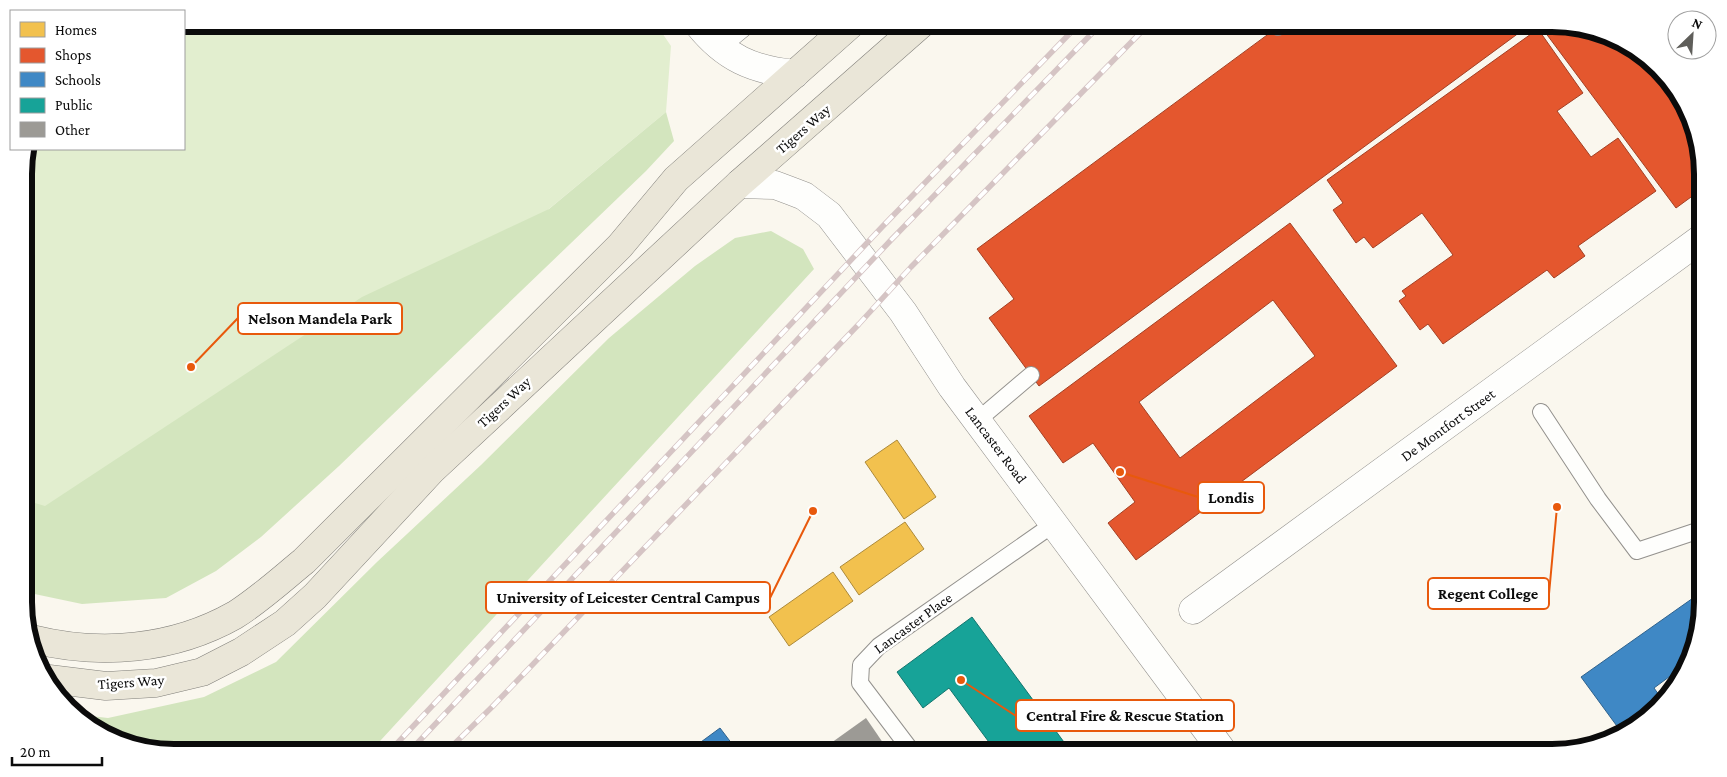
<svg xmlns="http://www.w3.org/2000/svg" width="1727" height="777" font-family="'Crimson Pro',serif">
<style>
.green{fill:#e2eecf}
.forest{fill:#d3e5be}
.homes{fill:#f2c14e;stroke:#ad8a3a}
.shops{fill:#e4572e;stroke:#a34024;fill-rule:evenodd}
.schools{fill:#3f88c5;stroke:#2f628d}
.public{fill:#17a398;stroke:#13756e}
.building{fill:#9c9a95}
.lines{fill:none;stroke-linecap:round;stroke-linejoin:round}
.lane-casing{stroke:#93918d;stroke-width:18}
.street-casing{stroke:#93918d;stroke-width:29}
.primary-casing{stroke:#807f7a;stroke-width:29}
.lane{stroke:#fefefc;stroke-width:16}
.street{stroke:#fefefc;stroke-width:28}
.primary{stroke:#eae6d8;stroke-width:28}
.rail-casing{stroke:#d5c4c4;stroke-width:5.5}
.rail{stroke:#fff;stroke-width:4;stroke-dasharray:11;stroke-linecap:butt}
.labels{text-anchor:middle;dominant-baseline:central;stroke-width:5;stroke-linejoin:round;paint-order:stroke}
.street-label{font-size:15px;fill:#0b0b0b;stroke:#fff}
.rim{fill:none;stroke:#0b0b0b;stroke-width:6}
.leader{fill:none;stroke:#e8590c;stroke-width:2}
.callout-dot{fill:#e8590c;stroke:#fff;stroke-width:2}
.callout{fill:#fff;stroke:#e8590c;stroke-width:2}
.callout-label{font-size:16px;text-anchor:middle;font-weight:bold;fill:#0b0b0b}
</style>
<rect width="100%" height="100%" fill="#faf7ee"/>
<!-- green -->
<polygon class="green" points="184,24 656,24 671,46 666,112 167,525 25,577 24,165 28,149 184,149"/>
<!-- forest -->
<g class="forest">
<polygon points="666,112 674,141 646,171 339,466 261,537 216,571 166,598 82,604 25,592 25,500 45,506 362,297 549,209"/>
<polygon points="771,231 803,249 814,269 369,753 175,753 117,742 82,715 108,718 204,697 276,662 377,562 481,465 609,338 695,266 735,238"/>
</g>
<!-- homes -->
<g class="homes">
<polygon points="897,440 936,497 904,519 865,462"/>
<polygon points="905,522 924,549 859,595 840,567"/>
<polygon points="833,572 853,601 789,646 769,617"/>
</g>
<!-- shops -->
<g class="shops">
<polygon points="1282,24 1531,24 1039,386 989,318 1014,299 977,249"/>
<polygon points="1539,24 1552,24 1610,35 1672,83 1702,155 1702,189 1676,208"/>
<polygon points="1538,29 1583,93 1557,111 1591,157 1618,138 1656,191 1578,246 1585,256 1554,278 1547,270 1443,344 1428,324 1420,330 1399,301 1406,296 1402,291 1453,255 1422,213 1373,248 1364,237 1356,243 1333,210 1343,203 1327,180"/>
<path d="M1290 223 1397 366 1136 560 1108 523 1135 502 1093 443 1063 463 1029 416ZM1273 300 1315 356 1180 458 1139 402Z"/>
</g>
<!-- schools -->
<g class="schools">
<polygon points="1703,591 1703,602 1692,660 1654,688 1664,702 1636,728 1622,733 1581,677"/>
<polygon points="720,728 739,753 686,753"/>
</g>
<!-- public -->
<polygon class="public" points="972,617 1072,753 997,753 949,688 923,708 897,672"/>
<!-- building -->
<polygon class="building" points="866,718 890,753 817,753"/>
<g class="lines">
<!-- lane casing -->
<g class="lane-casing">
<g id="lane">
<polyline points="1277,24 1278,27"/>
<polyline points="1541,412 1598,499 1637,551 1703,529"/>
<polyline points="978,420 1031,375"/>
<polyline points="913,753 860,683 861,665 879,646 1055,523"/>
</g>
</g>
<!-- street casing -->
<g class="street-casing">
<g id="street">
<path d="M698 24C725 58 753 70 795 74"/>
<polyline points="717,43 740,24"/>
<polyline points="739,184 775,185 791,191 804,196 829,215 903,312 952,387 1224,753"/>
<polyline points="1193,610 1702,238"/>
</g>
</g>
<!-- primary casing -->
<g class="primary-casing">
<g id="primary">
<path d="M32 639C100 656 173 650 235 615 259 600 282 579 304 561L620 246 676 179 851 24"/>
<polyline points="49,679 106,686 156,683 202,672 241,652 285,623 315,596 432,470 739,184 921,24"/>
</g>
</g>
<!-- lane -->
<use href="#lane" class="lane"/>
<!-- street -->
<use href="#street" class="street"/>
<!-- primary -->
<use href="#primary" class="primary"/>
<!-- rail casing -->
<g class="rail-casing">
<g id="rail">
<polyline points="388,753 882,227 1079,24"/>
<polyline points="408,753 891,240 1101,24"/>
<polyline points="445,753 492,707 859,324 911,267 1149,24"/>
</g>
</g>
<!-- rail -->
<use href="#rail" class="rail"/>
</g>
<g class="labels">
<!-- street labels -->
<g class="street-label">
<text transform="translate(803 129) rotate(-41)">Tigers Way</text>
<text transform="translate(504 402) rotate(-43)">Tigers Way</text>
<text transform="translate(1448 425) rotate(-36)">De Montfort Street</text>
<text transform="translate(996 445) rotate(53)">Lancaster Road</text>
<text transform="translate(913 623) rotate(-36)">Lancaster Place</text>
<text transform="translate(131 682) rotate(-4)">Tigers Way</text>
</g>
</g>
<!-- crop -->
<path d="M0 0H1727V777H0ZM174 32H1552A142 142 0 0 1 1694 174V602A142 142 0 0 1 1552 744H174A142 142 0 0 1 32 602V174A142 142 0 0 1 174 32Z" fill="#fff" fill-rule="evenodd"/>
<path class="rim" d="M174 32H1552A142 142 0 0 1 1694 174V602A142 142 0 0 1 1552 744H174A142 142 0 0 1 32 602V174A142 142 0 0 1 174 32Z"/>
<!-- callouts -->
<path class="leader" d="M191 367L238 318M1120 472L1198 497M1557 507L1549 594M813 511L770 598M961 680L1016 716"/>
<g class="callout-dot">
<circle cx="191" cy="367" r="5"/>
<circle cx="1120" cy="472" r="5"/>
<circle cx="1557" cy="507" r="5"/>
<circle cx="813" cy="511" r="5"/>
<circle cx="961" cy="680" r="5"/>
</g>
<g class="callout">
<rect x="238" y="303" width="164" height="31" rx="5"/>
<rect x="1198" y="482" width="66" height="31" rx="5"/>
<rect x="1428" y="578" width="121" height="31" rx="5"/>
<rect x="486" y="582" width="284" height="31" rx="5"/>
<rect x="1016" y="700" width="218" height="31" rx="5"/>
</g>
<g class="callout-label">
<text x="320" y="324">Nelson Mandela Park</text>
<text x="1231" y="503">Londis</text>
<text x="1488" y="599">Regent College</text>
<text x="628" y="603">University of Leicester Central Campus</text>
<text x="1125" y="721">Central Fire &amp; Rescue Station</text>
</g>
<!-- legend -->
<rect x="10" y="10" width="175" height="140" fill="#ffffff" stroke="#9d9d9d"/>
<rect x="20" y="22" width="25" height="15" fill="#f2c14e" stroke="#9d9d9d"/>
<text x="55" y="35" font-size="15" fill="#0b0b0b">Homes</text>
<rect x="20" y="48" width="25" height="15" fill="#e4572e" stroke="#9d9d9d"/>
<text x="55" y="60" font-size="15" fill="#0b0b0b">Shops</text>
<rect x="20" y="72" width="25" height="15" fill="#3f88c5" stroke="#9d9d9d"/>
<text x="55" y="85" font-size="15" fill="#0b0b0b">Schools</text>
<rect x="20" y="98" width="25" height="15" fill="#17a398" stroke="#9d9d9d"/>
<text x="55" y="110" font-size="15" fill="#0b0b0b">Public</text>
<rect x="20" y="122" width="25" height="15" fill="#9c9a95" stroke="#9d9d9d"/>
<text x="55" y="135" font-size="15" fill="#0b0b0b">Other</text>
<!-- north arrow -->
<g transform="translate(1692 35) rotate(25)"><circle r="24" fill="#ffffff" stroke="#9d9d9d"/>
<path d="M0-4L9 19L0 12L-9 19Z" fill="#5f5e5a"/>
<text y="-8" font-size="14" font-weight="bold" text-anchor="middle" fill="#0b0b0b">N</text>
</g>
<!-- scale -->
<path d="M12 757v8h90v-8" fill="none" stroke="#0b0b0b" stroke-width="2.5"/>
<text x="20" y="757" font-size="15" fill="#0b0b0b" stroke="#ffffff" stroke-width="4" paint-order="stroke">20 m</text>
</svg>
